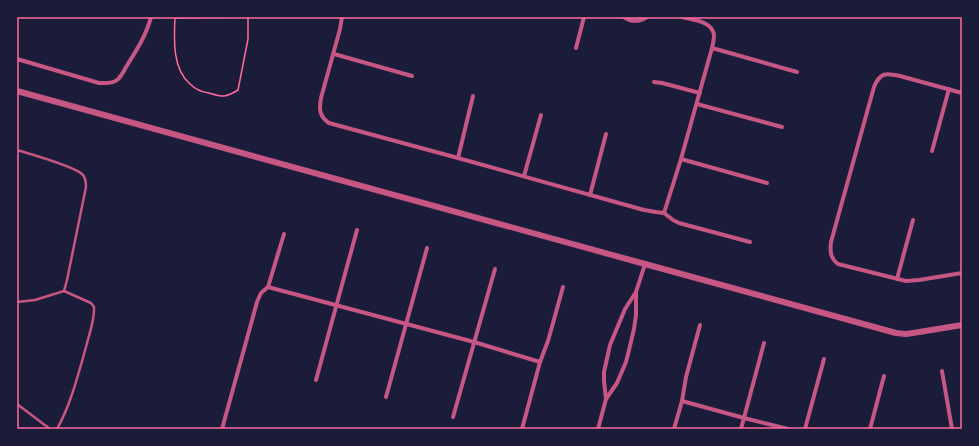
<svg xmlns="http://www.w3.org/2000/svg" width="979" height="446" font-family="'Sofia Sans Condensed',sans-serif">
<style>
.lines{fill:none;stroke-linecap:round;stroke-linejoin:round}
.path{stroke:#ff6b9d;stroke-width:1.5}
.service{stroke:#c65784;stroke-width:2.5}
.minor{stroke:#c65784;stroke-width:4}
.tertiary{stroke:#c65784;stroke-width:6}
.neatline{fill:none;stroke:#ff6b9d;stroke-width:1.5}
</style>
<rect width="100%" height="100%" fill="#1b1b3a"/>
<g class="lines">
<!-- path -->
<g class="path">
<path d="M175 17C174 38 172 69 190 84 195 89 202 92 209 93 223 97 225 98 238 90L248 39V18"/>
<polyline points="175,18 248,17"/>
</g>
<!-- service -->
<g class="service">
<path d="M17 150C30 154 77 167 83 175 86 179 86 183 86 187L67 280 64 291"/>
<path d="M17 302 35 300 64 291 91 303 94 307C95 320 89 334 86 347 78 375 71 404 57 429"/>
<polyline points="17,404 50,429"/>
</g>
<!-- minor -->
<g class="minor">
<path d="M342 17 340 29 321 98C319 109 319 116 329 123L458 158 644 210 656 212 664 213"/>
<path d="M624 17C631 22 639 22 647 17"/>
<polyline points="576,48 584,17"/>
<polyline points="712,48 797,72"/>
<polyline points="334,54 412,76"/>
<path d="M17 59 99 83C105 83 112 84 117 80 121 77 124 71 126 67 136 51 146 36 151 17"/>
<polyline points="654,82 662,83 700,93"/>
<path d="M962 93 900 76C886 73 880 72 874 87L831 242C830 251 830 258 838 264L906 281 919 280 962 273"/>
<polyline points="697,104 782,127"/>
<polyline points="932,151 949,89"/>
<polyline points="458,158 473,96"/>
<polyline points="681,159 767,183"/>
<polyline points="524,176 541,115"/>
<polyline points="590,195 606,134"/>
<path d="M664 213 681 159 712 48C713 44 714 40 714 35 712 21 693 20 682 17"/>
<polyline points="664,213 673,220 679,223 750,242"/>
<polyline points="897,279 913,220"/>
<polyline points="268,287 474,342 540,362"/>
<polyline points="268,287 284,234"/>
<polyline points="942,371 952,429"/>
<polyline points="316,380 357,230"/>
<polyline points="386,397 427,248"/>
<polyline points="606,399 604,381 604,372 610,345 625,309 636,292 645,264"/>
<polyline points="682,401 744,418 788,429"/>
<polyline points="453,417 495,269"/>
<polyline points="222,429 257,302 261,293 268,287"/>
<polyline points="522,429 540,362 548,341 563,287"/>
<polyline points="598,429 606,399 617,383 626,362 629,350 634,329 636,315 636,292"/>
<polyline points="674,429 682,401 686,377 700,325"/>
<polyline points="741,429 764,343"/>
<polyline points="805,429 824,359"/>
<polyline points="870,429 884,376"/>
</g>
<!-- tertiary -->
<polyline class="tertiary" points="17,91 645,264 896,333 906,334 913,333 962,325"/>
</g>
<!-- border -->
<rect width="979" height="446" fill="none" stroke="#1b1b3a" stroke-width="36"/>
<rect x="18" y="18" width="943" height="410" class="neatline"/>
</svg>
